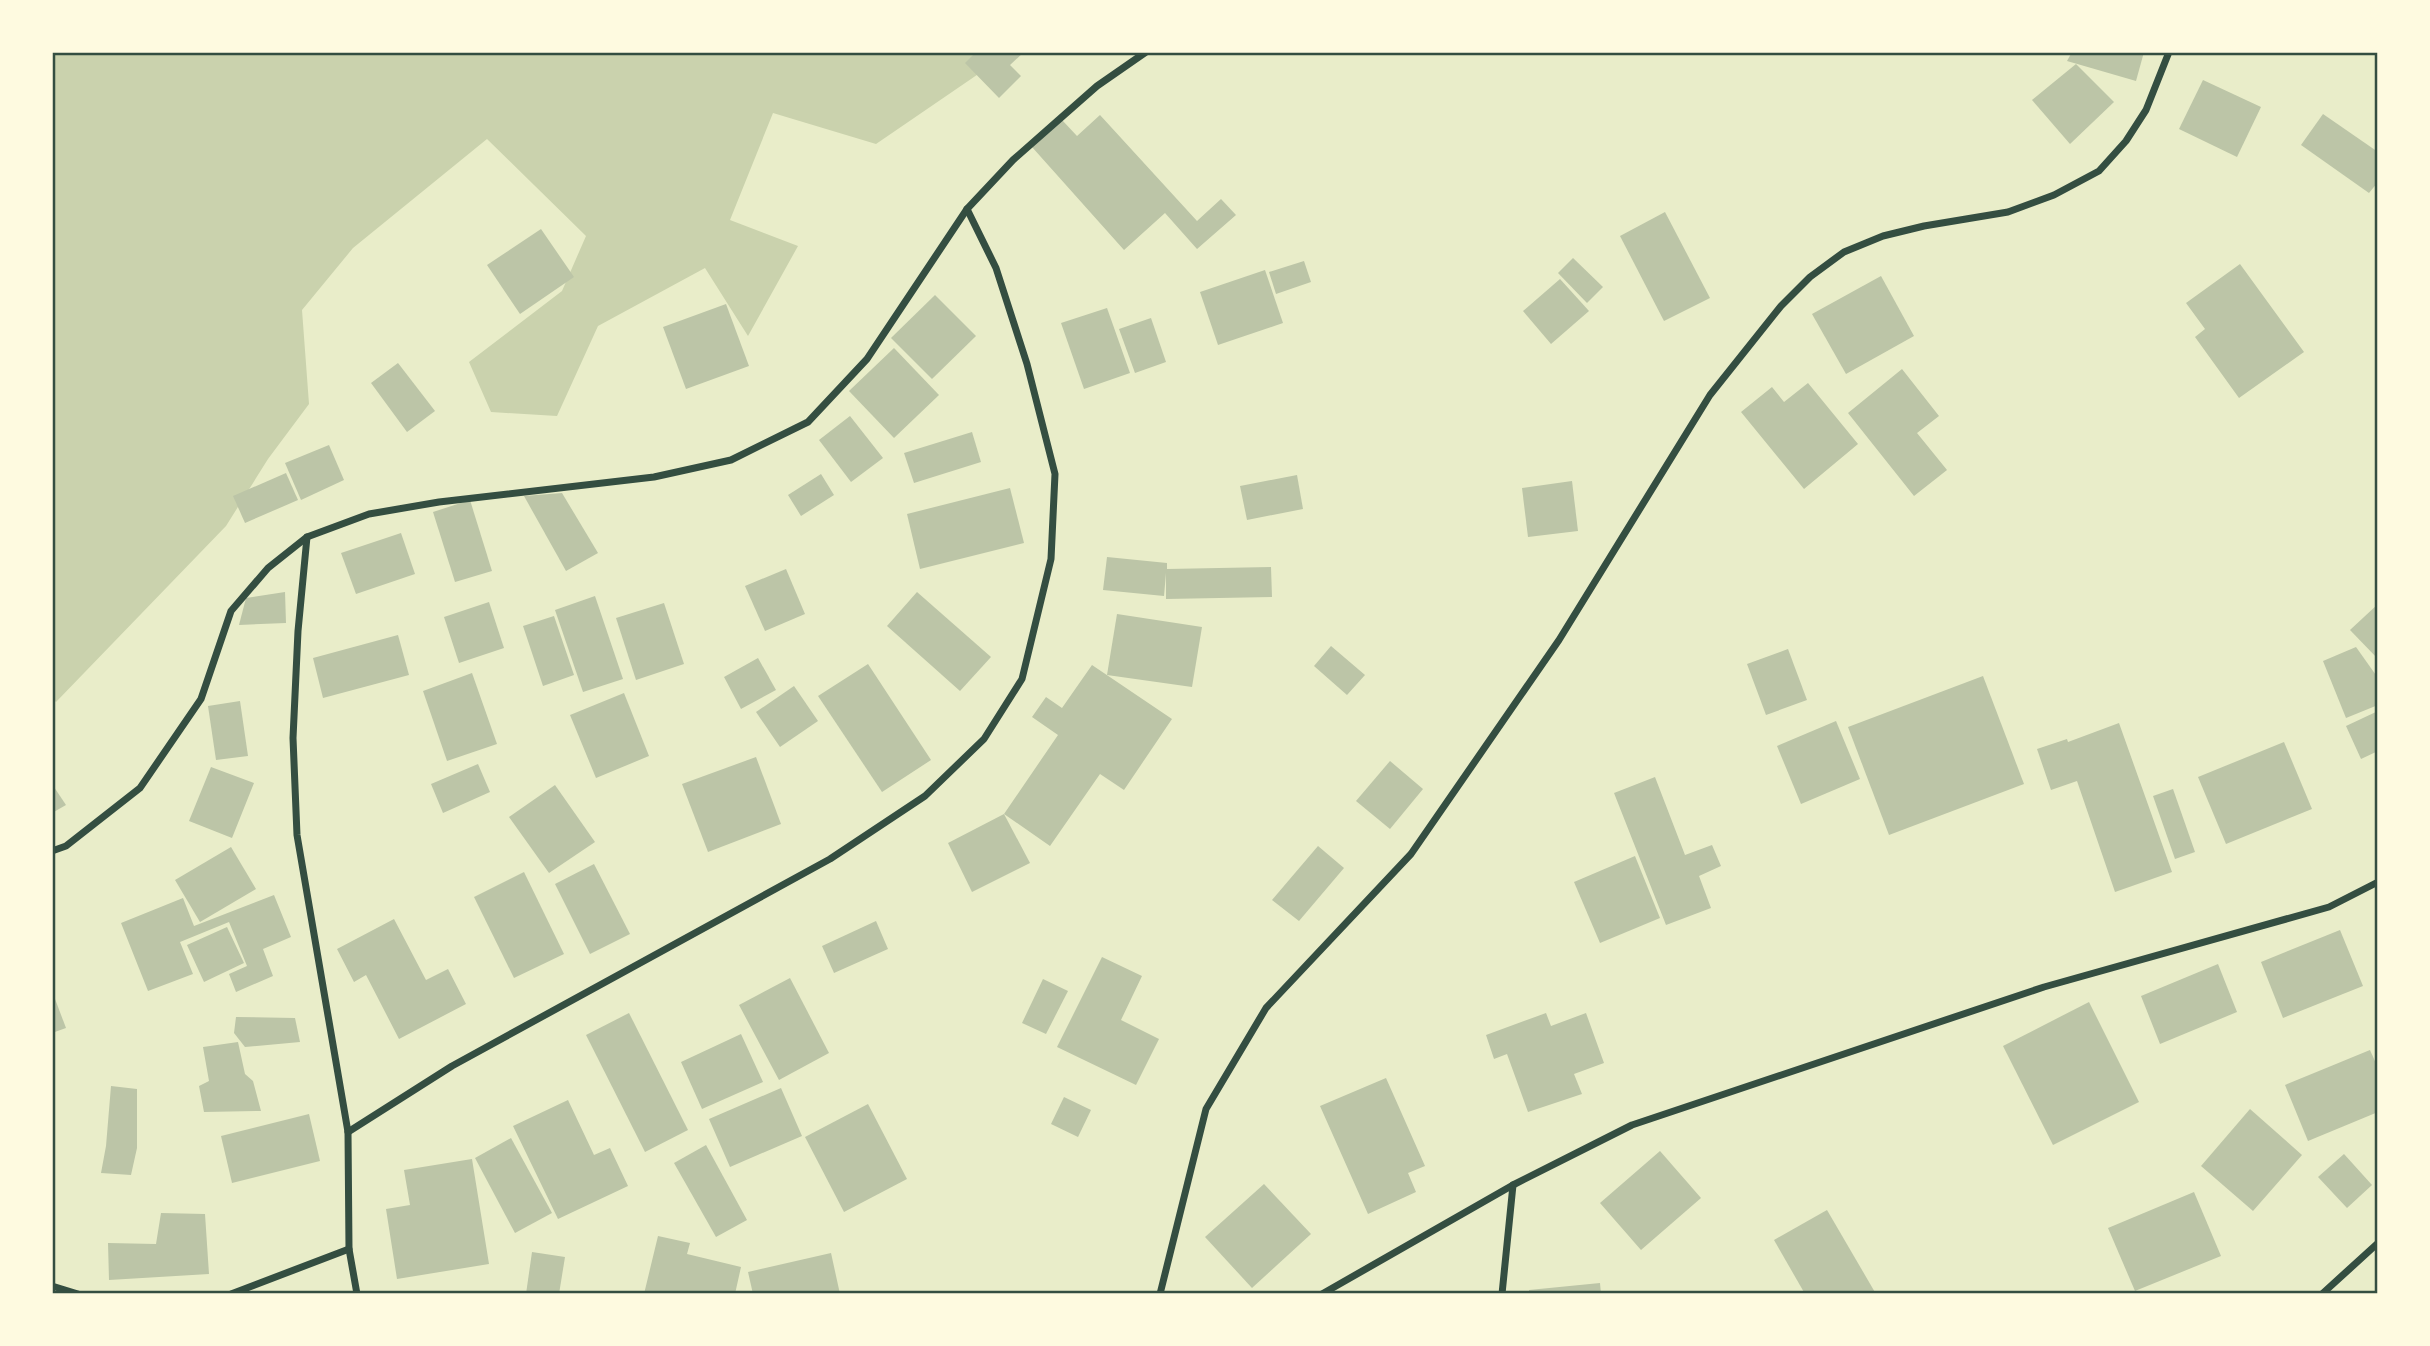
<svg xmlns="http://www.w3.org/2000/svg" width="2430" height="1346" font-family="'Noto Sans',sans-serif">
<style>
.green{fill:#cad2ad}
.building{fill:#bcc5a7}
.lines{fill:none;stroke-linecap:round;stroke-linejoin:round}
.minor{stroke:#344e41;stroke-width:7}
.neatline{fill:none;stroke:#344e41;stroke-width:2.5}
</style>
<rect width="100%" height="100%" fill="#e9edc9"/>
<!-- green -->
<polygon class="green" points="52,53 1009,53 876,144 773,113 730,220 798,246 748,336 705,268 598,326 557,416 491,412 469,362 562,291 586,236 487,139 353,248 302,310 309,404 268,459 226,526 56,702 52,698"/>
<!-- building -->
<g class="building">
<polygon points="976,52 1024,52 1010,65 1021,76 999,98 965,63"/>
<polygon points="2072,52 2144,52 2136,81 2067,61"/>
<polygon points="2076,64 2114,102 2070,144 2032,100"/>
<polygon points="2203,80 2261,107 2237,157 2179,129"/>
<polygon points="2323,114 2378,152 2378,182 2369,193 2301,145"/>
<polygon points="1100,115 1197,221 1221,199 1236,215 1197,249 1165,213 1124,250 1032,147 1062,120 1077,136"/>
<polygon points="1665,212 1710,298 1664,321 1620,236"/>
<polygon points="541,229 574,277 520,314 487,265"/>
<polygon points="1573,258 1603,287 1587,303 1558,273"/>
<polygon points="1304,261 1311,282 1276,294 1269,272"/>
<polygon points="2240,264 2304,352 2239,398 2195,337 2205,329 2186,303"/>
<polygon points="1265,270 1283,323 1218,345 1200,292"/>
<polygon points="1881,276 1914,336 1846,374 1812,314"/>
<polygon points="1560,279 1589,311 1551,344 1523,311"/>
<polygon points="935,295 976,336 932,379 891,338"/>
<polygon points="726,304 749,366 686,389 663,327"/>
<polygon points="1107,308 1130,373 1084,389 1061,323"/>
<polygon points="1151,318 1166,362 1135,373 1119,329"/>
<polygon points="894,348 939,395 894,438 849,391"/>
<polygon points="398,363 435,411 407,432 371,383"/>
<polygon points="1902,369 1939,416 1917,433 1947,470 1914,496 1848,413"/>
<polygon points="1808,383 1858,444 1804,489 1741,412 1772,387 1784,402"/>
<polygon points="850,416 883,458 851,482 819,440"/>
<polygon points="972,432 981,462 914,483 904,453"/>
<polygon points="329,445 344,480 301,500 285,463"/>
<polygon points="286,473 298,500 245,523 233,496"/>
<polygon points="821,474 834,495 801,516 788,495"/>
<polygon points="1297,475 1303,509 1247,520 1240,486"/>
<polygon points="1572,481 1578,531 1528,537 1522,488"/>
<polygon points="1010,488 1024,543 920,569 907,514"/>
<polygon points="562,493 598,553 566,571 524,496"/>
<polygon points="470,500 492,571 455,582 433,512"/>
<polygon points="401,533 415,574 356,594 341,553"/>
<polygon points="1107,557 1167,563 1167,569 1271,567 1272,597 1166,599 1166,573 1164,596 1103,590"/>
<polygon points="786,569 805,614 765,631 745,586"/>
<polygon points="285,592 286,623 239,625 246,598"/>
<polygon points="917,592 991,657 960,691 887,626"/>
<polygon points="595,596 623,679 583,692 555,610"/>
<polygon points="489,602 504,648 459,663 444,617"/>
<polygon points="664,603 684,664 636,680 616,618"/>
<polygon points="2378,604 2378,659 2350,630"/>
<polygon points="1117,614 1202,627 1192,687 1107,675"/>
<polygon points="554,616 574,675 543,686 523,626"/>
<polygon points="398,635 409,675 323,698 313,658"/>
<polygon points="1331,646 1365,675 1347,695 1314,666"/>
<polygon points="2356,647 2378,678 2378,705 2346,718 2323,661"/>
<polygon points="1788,649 1807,700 1766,715 1747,664"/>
<polygon points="758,658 776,690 741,709 724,677"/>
<polygon points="868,664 931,760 882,792 818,696"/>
<polygon points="1092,665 1172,719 1124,790 1100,774 1050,846 1004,814 1058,735 1032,717 1046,697 1062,708"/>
<polygon points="472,673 497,744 447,761 423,691"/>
<polygon points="1983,676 2024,784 1889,835 1848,727"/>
<polygon points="794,686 818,721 780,747 756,712"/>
<polygon points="624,693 649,756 596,778 570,715"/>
<polygon points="240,701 248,756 216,760 208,706"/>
<polygon points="2378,711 2378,751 2361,759 2346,726"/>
<polygon points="1836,721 1860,779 1801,804 1777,746"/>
<polygon points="2119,723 2172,872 2115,892 2077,781 2051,790 2037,749 2067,739 2068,742"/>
<polygon points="2284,742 2312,809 2226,844 2198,777"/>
<polygon points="756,757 781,824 708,852 682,784"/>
<polygon points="1390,761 1423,789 1390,829 1356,801"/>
<polygon points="478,764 490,792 443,813 431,784"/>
<polygon points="211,767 254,783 232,838 189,821"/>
<polygon points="1655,777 1685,855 1712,845 1721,866 1699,876 1711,908 1666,925 1614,793"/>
<polygon points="52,784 66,805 52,813"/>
<polygon points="555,785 595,842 549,873 509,817"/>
<polygon points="2173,789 2195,852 2175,859 2153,796"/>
<polygon points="1004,814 1030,863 972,892 948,843"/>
<polygon points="1318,846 1344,868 1299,921 1272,900"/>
<polygon points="231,847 256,889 200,922 175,880"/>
<polygon points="1635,856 1660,918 1600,943 1574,882"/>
<polygon points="594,864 630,934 590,954 555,884"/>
<polygon points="524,872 564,954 514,978 474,897"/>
<polygon points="274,895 291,937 263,949 273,976 236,992 229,974 247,966 229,922 180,942 193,974 148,991 121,923 183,898 194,926"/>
<polygon points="394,919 426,980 448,969 466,1004 399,1039 366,975 354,982 337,949"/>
<polygon points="876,921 888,949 834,973 822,946"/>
<polygon points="227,927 244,963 204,982 187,945"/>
<polygon points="2340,930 2363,986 2283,1018 2261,962"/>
<polygon points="1102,957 1142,976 1121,1020 1159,1039 1136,1085 1057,1047"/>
<polygon points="2218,964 2237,1012 2160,1044 2141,996"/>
<polygon points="790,978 829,1053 779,1080 739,1005"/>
<polygon points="1043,979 1068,991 1046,1034 1022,1023"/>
<polygon points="52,991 66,1028 52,1033"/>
<polygon points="2089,1002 2139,1102 2053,1145 2003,1046"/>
<polygon points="629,1013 688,1130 645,1152 586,1035"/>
<polygon points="1546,1013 1551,1026 1586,1013 1604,1063 1574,1074 1582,1094 1528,1112 1507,1054 1494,1059 1486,1035"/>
<polygon points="236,1017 295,1018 300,1042 245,1047 234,1033"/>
<polygon points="741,1034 763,1082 702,1109 681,1062"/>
<polygon points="238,1042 245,1074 253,1081 261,1111 204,1112 199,1086 209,1081 203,1047"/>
<polygon points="2370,1050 2378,1068 2378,1112 2308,1141 2285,1085"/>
<polygon points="1386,1078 1425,1166 1408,1173 1416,1192 1368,1214 1320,1106"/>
<polygon points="111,1086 137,1089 137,1148 131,1175 101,1173 106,1146"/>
<polygon points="781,1088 802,1136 730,1167 709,1119"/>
<polygon points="1064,1097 1091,1110 1078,1137 1051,1124"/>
<polygon points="568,1100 594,1155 610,1148 628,1186 558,1219 513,1126"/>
<polygon points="868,1104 907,1179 844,1212 805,1137"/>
<polygon points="2250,1109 2302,1155 2253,1211 2201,1166"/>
<polygon points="309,1114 320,1161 232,1183 221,1136"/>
<polygon points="511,1138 552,1213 515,1233 475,1158"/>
<polygon points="706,1145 747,1220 716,1237 674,1163"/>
<polygon points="1660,1151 1701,1198 1641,1250 1600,1203"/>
<polygon points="2344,1154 2372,1185 2347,1208 2318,1177"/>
<polygon points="472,1159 489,1264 397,1279 386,1209 410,1205 404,1170"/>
<polygon points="1264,1184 1311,1234 1252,1288 1205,1237"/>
<polygon points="2194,1192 2221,1256 2135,1291 2108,1228"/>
<polygon points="1827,1210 1876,1294 1805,1294 1774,1240"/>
<polygon points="161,1213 205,1214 209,1274 109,1280 108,1243 156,1244"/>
<polygon points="658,1236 690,1243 687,1254 741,1267 735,1294 644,1294"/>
<polygon points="532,1252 565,1257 559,1294 526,1294"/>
<polygon points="831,1253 840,1294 753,1294 748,1272"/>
<polygon points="1600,1283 1601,1294 1529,1294 1529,1290"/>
</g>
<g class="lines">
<!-- minor -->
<g class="minor">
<polyline points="307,537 298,631 293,738 297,835 348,1132 349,1249 357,1294"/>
<polyline points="52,851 66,846 140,788 201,699 231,611 268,568 307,537 369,514 439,502 654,477 731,460 808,422 867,359 967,209 1013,160 1097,86 1146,52"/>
<polyline points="348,1132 452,1066 830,859 925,796 984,739 1022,679 1051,559 1055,474 1027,364 996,268 967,209"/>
<polyline points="52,1286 78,1294"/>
<polyline points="231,1294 349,1249"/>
<polyline points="1160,1294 1206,1109 1266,1008 1411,854 1559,640 1710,395 1781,306 1810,277 1844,252 1883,236 1924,226 2008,212 2054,195 2099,171 2126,141 2146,110 2169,52"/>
<polyline points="1322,1294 1513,1185 1632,1125 2044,987 2329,907 2378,882"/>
<polyline points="1502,1294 1513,1185"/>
<polyline points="2322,1294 2378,1243"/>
</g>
</g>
<!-- border -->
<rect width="2430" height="1346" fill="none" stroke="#fefae0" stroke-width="108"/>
<rect x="54" y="54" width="2322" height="1238" class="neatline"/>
</svg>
